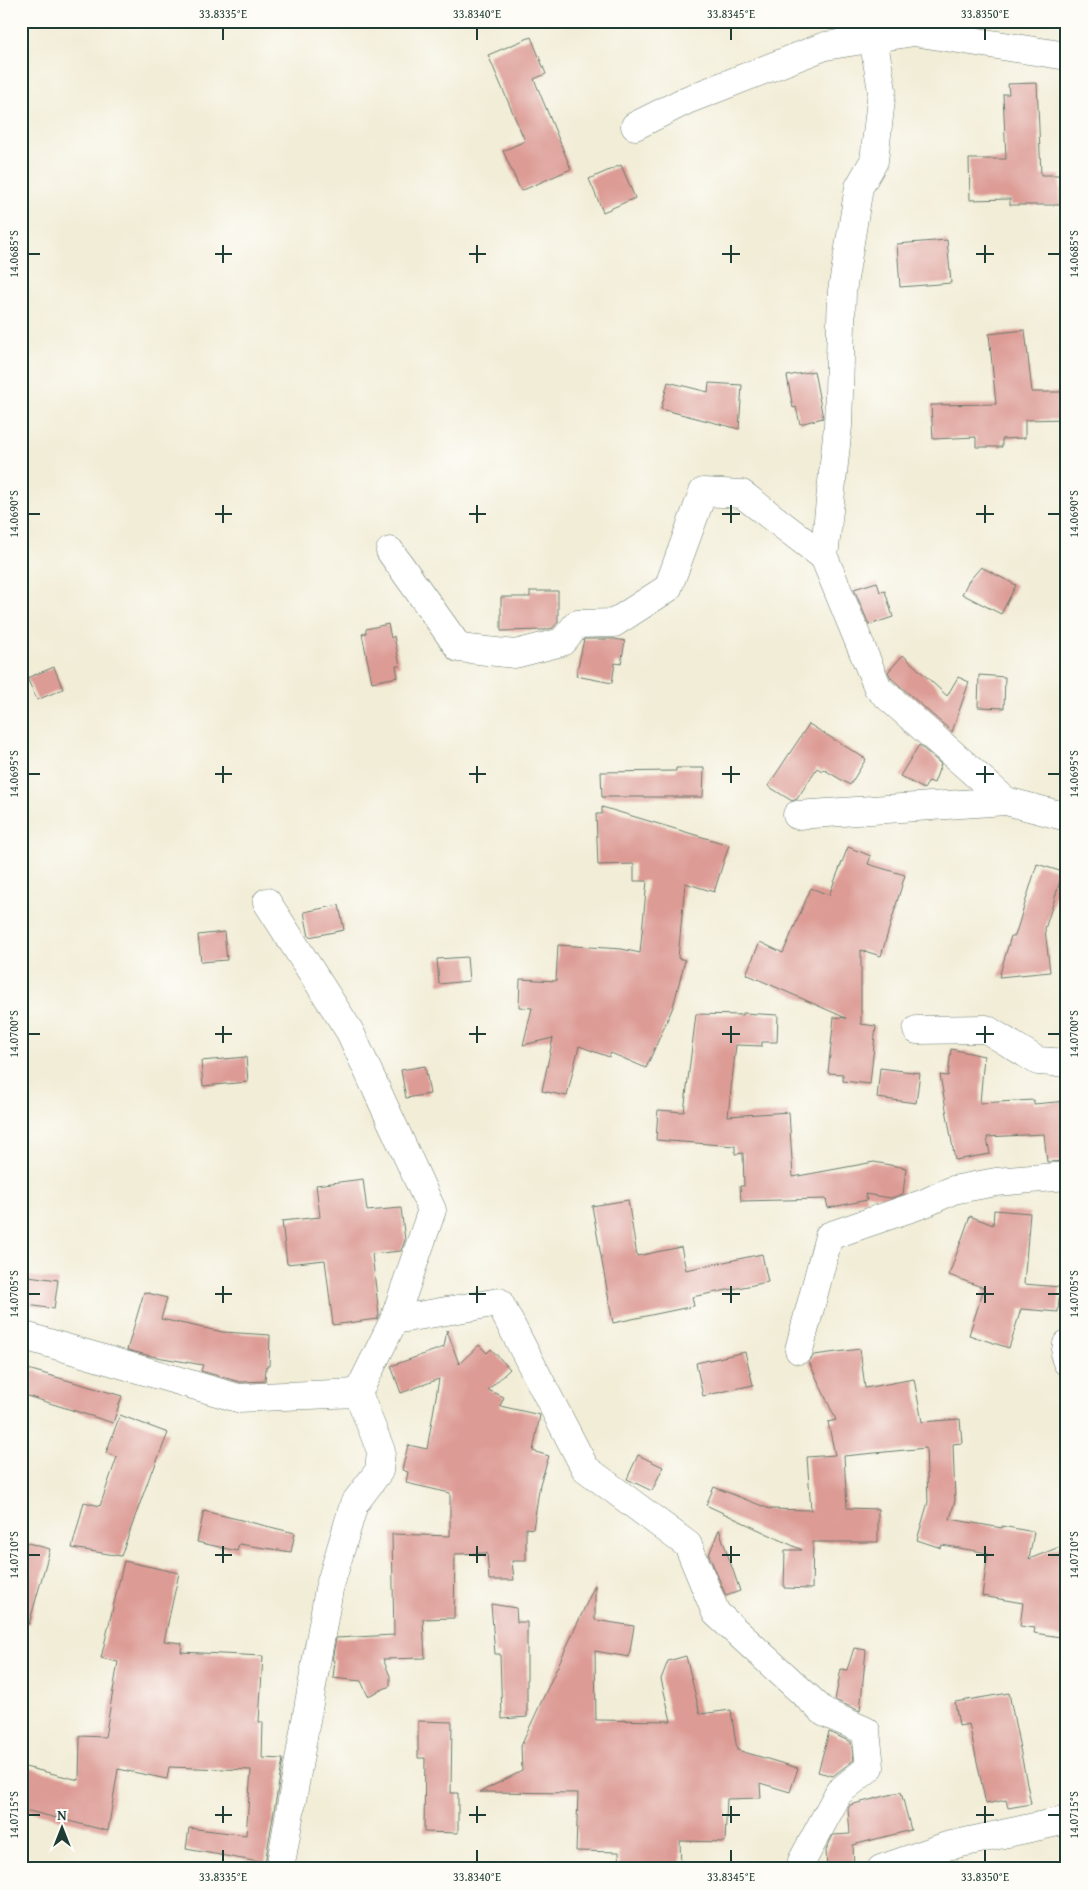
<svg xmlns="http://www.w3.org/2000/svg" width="1088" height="1890" font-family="'Gentium Book Plus',serif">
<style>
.building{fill:#dd9b95}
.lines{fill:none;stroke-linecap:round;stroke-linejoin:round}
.minor-casing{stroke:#697b6d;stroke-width:29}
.tertiary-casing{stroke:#697b6d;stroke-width:29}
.minor{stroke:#fff;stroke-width:28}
.tertiary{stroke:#fff;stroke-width:28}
.ticks{fill:none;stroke:#1f3d34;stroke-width:2}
.neatline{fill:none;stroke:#1f3d34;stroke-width:2}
.ticks-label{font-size:12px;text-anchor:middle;fill:#1f3d34}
</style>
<rect width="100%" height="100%" fill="#fdfcf7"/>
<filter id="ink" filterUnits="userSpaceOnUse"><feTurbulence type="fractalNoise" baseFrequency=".02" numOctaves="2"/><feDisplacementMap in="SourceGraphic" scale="10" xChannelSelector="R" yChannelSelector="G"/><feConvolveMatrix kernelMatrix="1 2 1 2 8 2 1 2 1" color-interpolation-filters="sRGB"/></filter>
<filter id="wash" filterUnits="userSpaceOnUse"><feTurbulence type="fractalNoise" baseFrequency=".0096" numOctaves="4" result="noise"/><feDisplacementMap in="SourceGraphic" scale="20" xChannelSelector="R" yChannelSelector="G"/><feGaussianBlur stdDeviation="1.12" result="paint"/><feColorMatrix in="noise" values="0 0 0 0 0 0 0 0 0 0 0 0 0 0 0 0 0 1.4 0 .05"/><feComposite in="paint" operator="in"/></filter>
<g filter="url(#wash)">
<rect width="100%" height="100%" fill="#f2edd7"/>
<g id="blocks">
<!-- building -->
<g class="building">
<polygon points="531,37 546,74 534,79 571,169 521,191 503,151 525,141 488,55"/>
<polygon points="1037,83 1041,175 1060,175 1060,205 1010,205 1010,199 970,200 969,159 1006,159 1003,94 1009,94 1008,84"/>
<polygon points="621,165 635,198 603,212 589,179"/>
<polygon points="947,240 951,283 900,287 897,244"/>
<polygon points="1025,330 1032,392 1067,392 1067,419 1025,420 1025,438 1002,439 1002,447 976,447 976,437 933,439 931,405 996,404 989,334"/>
<polygon points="814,371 823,418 800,424 796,407 793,408 787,376"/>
<polygon points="668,382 708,392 709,383 742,385 739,429 661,409"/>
<polygon points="981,567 1016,585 1001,614 962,594 968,582"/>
<polygon points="877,582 880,592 885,591 893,617 869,625 854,589"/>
<polygon points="530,591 558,591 558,622 553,628 544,630 501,631 501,597 530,597"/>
<polygon points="388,624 391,638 394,636 400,666 396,666 398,677 372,682 362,634 366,633 366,629"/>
<polygon points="584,639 615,639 625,641 621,664 615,663 612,683 576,676"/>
<polygon points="903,655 947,696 958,677 969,682 952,732 891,678 888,672"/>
<polygon points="54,667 63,689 37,700 27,678"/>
<polygon points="979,675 1005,677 1004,708 978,707"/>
<polygon points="809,724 866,759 850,785 823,769 822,771 817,768 797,799 792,801 768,786"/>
<polygon points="919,745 941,764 934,783 929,781 924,789 900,776"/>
<polygon points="676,768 704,768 703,797 602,797 601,772 676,771"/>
<polygon points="602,807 729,845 714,892 685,883 678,958 685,960 673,1007 646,1068 611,1053 609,1057 579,1046 567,1096 542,1091 553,1038 523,1045 532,1008 519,1007 520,979 556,981 558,945 622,949 640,953 647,881 634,881 634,864 598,865 596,814 602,814"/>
<polygon points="848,847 871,856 868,864 905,875 881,956 861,950 861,1024 876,1026 870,1084 843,1081 843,1074 828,1073 834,1017 846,1018 746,974 760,942 783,953 811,888 829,895"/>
<polygon points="1037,864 1063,872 1045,929 1050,972 999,977 1011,936 1015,936"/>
<polygon points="339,905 344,930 309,937 304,912"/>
<polygon points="224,932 227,960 201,962 198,935"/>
<polygon points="467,957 469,981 439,984 437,959"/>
<polygon points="743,1013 778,1015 777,1042 762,1042 762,1046 736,1045 728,1116 789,1112 793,1177 874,1162 906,1168 903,1194 891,1198 865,1194 867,1200 828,1208 826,1199 741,1201 740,1186 744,1186 743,1153 735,1154 735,1146 656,1140 658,1110 684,1112 696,1014 743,1015"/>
<polygon points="951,1049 984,1056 980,1103 1034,1100 1034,1104 1067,1101 1067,1161 1047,1162 1044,1134 987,1137 990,1154 955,1160 940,1075 948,1076"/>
<polygon points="246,1057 248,1082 203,1086 201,1061"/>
<polygon points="425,1066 430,1094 406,1098 401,1070"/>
<polygon points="880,1068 920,1073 916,1103 877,1098"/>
<polygon points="363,1179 367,1211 401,1208 405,1240 401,1251 372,1254 379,1315 377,1319 333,1325 325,1260 287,1264 282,1221 320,1217 316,1185"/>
<polygon points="628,1200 637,1256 681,1247 686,1270 762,1254 768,1282 692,1297 694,1306 613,1323 592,1206"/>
<polygon points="994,1210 1030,1213 1024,1284 1060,1287 1058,1312 1021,1309 1009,1348 969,1335 984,1288 949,1275 970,1216 993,1225"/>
<polygon points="21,1275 58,1280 54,1309 21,1304"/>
<polygon points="144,1292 167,1298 161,1319 223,1332 270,1335 269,1366 266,1366 265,1381 240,1382 201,1371 203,1365 151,1356 127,1350"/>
<polygon points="447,1330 459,1364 479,1345 487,1353 491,1349 510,1369 488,1390 504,1397 500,1406 540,1415 533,1451 549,1456 540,1484 533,1529 526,1528 526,1561 512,1561 514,1580 489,1580 487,1553 455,1554 454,1618 423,1619 425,1658 383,1659 390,1676 390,1686 368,1696 361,1681 333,1678 335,1660 332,1660 336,1638 394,1635 392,1534 450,1536 450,1493 406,1483 408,1472 402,1470 408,1445 427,1449 439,1379 401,1393 391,1366 444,1347"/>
<polygon points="860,1349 865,1388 914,1379 922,1422 960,1419 962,1443 953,1444 955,1500 950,1519 1002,1528 1002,1526 1034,1532 1029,1559 1067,1544 1067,1638 1034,1633 1035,1628 1020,1626 1023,1603 982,1596 988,1553 942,1545 941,1548 917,1540 928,1502 926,1448 844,1456 847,1508 878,1509 878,1542 813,1542 812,1589 784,1588 785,1550 802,1550 706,1505 714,1487 770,1509 811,1510 807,1457 835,1455 828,1422 836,1420 809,1362 814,1355"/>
<polygon points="745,1352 753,1385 703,1396 696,1363"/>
<polygon points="21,1367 122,1396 113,1423 21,1394"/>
<polygon points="120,1415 168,1433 153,1471 152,1470 121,1556 72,1548 84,1502 100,1506 117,1457 106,1453"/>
<polygon points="638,1455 663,1467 652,1491 627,1479"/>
<polygon points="204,1511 295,1533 291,1552 239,1544 237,1551 197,1542"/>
<polygon points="719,1529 740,1591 726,1596 709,1555"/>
<polygon points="21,1541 50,1549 29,1624 21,1623"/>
<polygon points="124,1561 179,1573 164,1641 182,1643 181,1652 263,1656 259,1722 263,1722 262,1758 283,1759 265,1863 186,1849 189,1828 246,1835 251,1770 169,1767 167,1779 118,1769 108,1831 21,1809 21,1766 79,1780 80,1736 105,1737 118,1662 101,1658"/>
<polygon points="595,1585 595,1620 634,1626 629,1657 595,1651 596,1720 671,1721 661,1679 668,1661 686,1656 700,1714 731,1710 737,1750 798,1768 790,1792 760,1783 761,1798 727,1799 725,1842 680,1841 681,1869 620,1869 619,1852 576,1851 578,1793 480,1792 522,1771 521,1746"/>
<polygon points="491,1604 516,1608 517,1622 527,1622 527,1717 502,1719 500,1654 495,1654"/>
<polygon points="854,1648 866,1650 860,1711 835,1700 841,1669 847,1670"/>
<polygon points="1009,1693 1031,1804 1008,1808 1006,1800 986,1804 969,1724 959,1726 955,1702"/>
<polygon points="418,1721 452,1722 451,1793 458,1793 458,1833 424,1832 425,1758 418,1758"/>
<polygon points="829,1732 851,1742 854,1760 833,1776 818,1772"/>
<polygon points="901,1792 911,1830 853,1845 854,1868 827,1869 826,1850 833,1835 850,1834 848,1809 850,1805"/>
</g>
</g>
</g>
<g filter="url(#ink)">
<use href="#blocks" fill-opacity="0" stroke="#697b6d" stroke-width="1"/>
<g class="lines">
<!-- minor casing -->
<g class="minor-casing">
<g id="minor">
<polyline points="873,38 882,90 874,161 859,187 842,291 838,426 824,557 878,688 1006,801"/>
<polyline points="635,126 687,100 825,46 914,32 1067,56"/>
<polyline points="390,551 459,648 515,654 562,642 577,624 614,623 668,588 703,492 742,494 824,557"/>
<polyline points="797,815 1006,801 1067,817"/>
<polyline points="267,902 350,1032 432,1210 394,1320 358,1393 381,1451 379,1471 354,1504 329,1589 280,1869"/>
<polyline points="917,1030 986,1029 1038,1061 1067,1063"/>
<polyline points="394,1320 499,1302 585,1468 688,1545 716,1613 825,1713 866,1731 870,1767 839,1792 802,1861 803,1869"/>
<polyline points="21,1335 238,1398 358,1393"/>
<polyline points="1067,1344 1065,1357 1067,1362"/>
<polyline points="799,1350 829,1236 925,1203 953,1190 996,1182 1067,1176"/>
</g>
</g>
<!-- tertiary casing -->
<g class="tertiary-casing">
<polyline id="tertiary" points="881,1869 947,1846 1067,1820"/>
</g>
<!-- minor -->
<use href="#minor" class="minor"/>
<!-- tertiary -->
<use href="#tertiary" class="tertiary"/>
</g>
</g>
<!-- ticks -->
<path class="ticks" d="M223 28V40M477 28V40M731 28V40M985 28V40M223 245V263M477 245V263M731 245V263M985 245V263M28 254H40M215 254H232M469 254H486M722 254H740M976 254H994M1048 254H1060M223 505V523M477 505V523M731 505V523M985 505V523M28 514H40M215 514H232M469 514H486M722 514H740M976 514H994M1048 514H1060M223 766V783M477 766V783M731 766V783M985 766V783M28 774H40M215 774H232M469 774H486M722 774H740M976 774H994M1048 774H1060M223 1026V1043M477 1026V1043M731 1026V1043M985 1026V1043M28 1034H40M215 1034H232M469 1034H486M722 1034H740M976 1034H994M1048 1034H1060M223 1286V1303M477 1286V1303M731 1286V1303M985 1286V1303M28 1294H40M215 1294H232M469 1294H486M722 1294H740M976 1294H994M1048 1294H1060M223 1546V1563M477 1546V1563M731 1546V1563M985 1546V1563M28 1555H40M215 1555H232M469 1555H486M722 1555H740M976 1555H994M1048 1555H1060M223 1806V1823M477 1806V1823M731 1806V1823M985 1806V1823M28 1815H40M215 1815H232M469 1815H486M722 1815H740M976 1815H994M1048 1815H1060M223 1850V1862M477 1850V1862M731 1850V1862M985 1850V1862"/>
<!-- margin -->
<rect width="1088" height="1890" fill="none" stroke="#fdfcf7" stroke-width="55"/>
<!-- north arrow -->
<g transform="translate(62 1828)" stroke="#fdfcf7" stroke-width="4" paint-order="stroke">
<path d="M0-4L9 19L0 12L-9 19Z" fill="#1f3d34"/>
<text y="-8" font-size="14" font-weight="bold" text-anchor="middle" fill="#1f3d34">N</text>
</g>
<rect x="28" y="28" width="1032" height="1834" class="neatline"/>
<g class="ticks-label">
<text x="223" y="18">33.8335°E</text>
<text x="477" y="18">33.8340°E</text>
<text x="731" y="18">33.8345°E</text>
<text x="985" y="18">33.8350°E</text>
<text transform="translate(14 254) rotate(-90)" y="4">14.0685°S</text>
<text transform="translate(1074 254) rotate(-90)" y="4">14.0685°S</text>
<text transform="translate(14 514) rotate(-90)" y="4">14.0690°S</text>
<text transform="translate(1074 514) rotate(-90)" y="4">14.0690°S</text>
<text transform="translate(14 774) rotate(-90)" y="4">14.0695°S</text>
<text transform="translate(1074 774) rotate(-90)" y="4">14.0695°S</text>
<text transform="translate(14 1034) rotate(-90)" y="4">14.0700°S</text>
<text transform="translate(1074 1034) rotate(-90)" y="4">14.0700°S</text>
<text transform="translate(14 1294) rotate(-90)" y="4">14.0705°S</text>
<text transform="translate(1074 1294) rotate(-90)" y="4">14.0705°S</text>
<text transform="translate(14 1555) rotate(-90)" y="4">14.0710°S</text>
<text transform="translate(1074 1555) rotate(-90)" y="4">14.0710°S</text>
<text transform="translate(14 1815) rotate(-90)" y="4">14.0715°S</text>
<text transform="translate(1074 1815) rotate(-90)" y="4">14.0715°S</text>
<text x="223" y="1881">33.8335°E</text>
<text x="477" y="1881">33.8340°E</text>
<text x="731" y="1881">33.8345°E</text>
<text x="985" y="1881">33.8350°E</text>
</g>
</svg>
